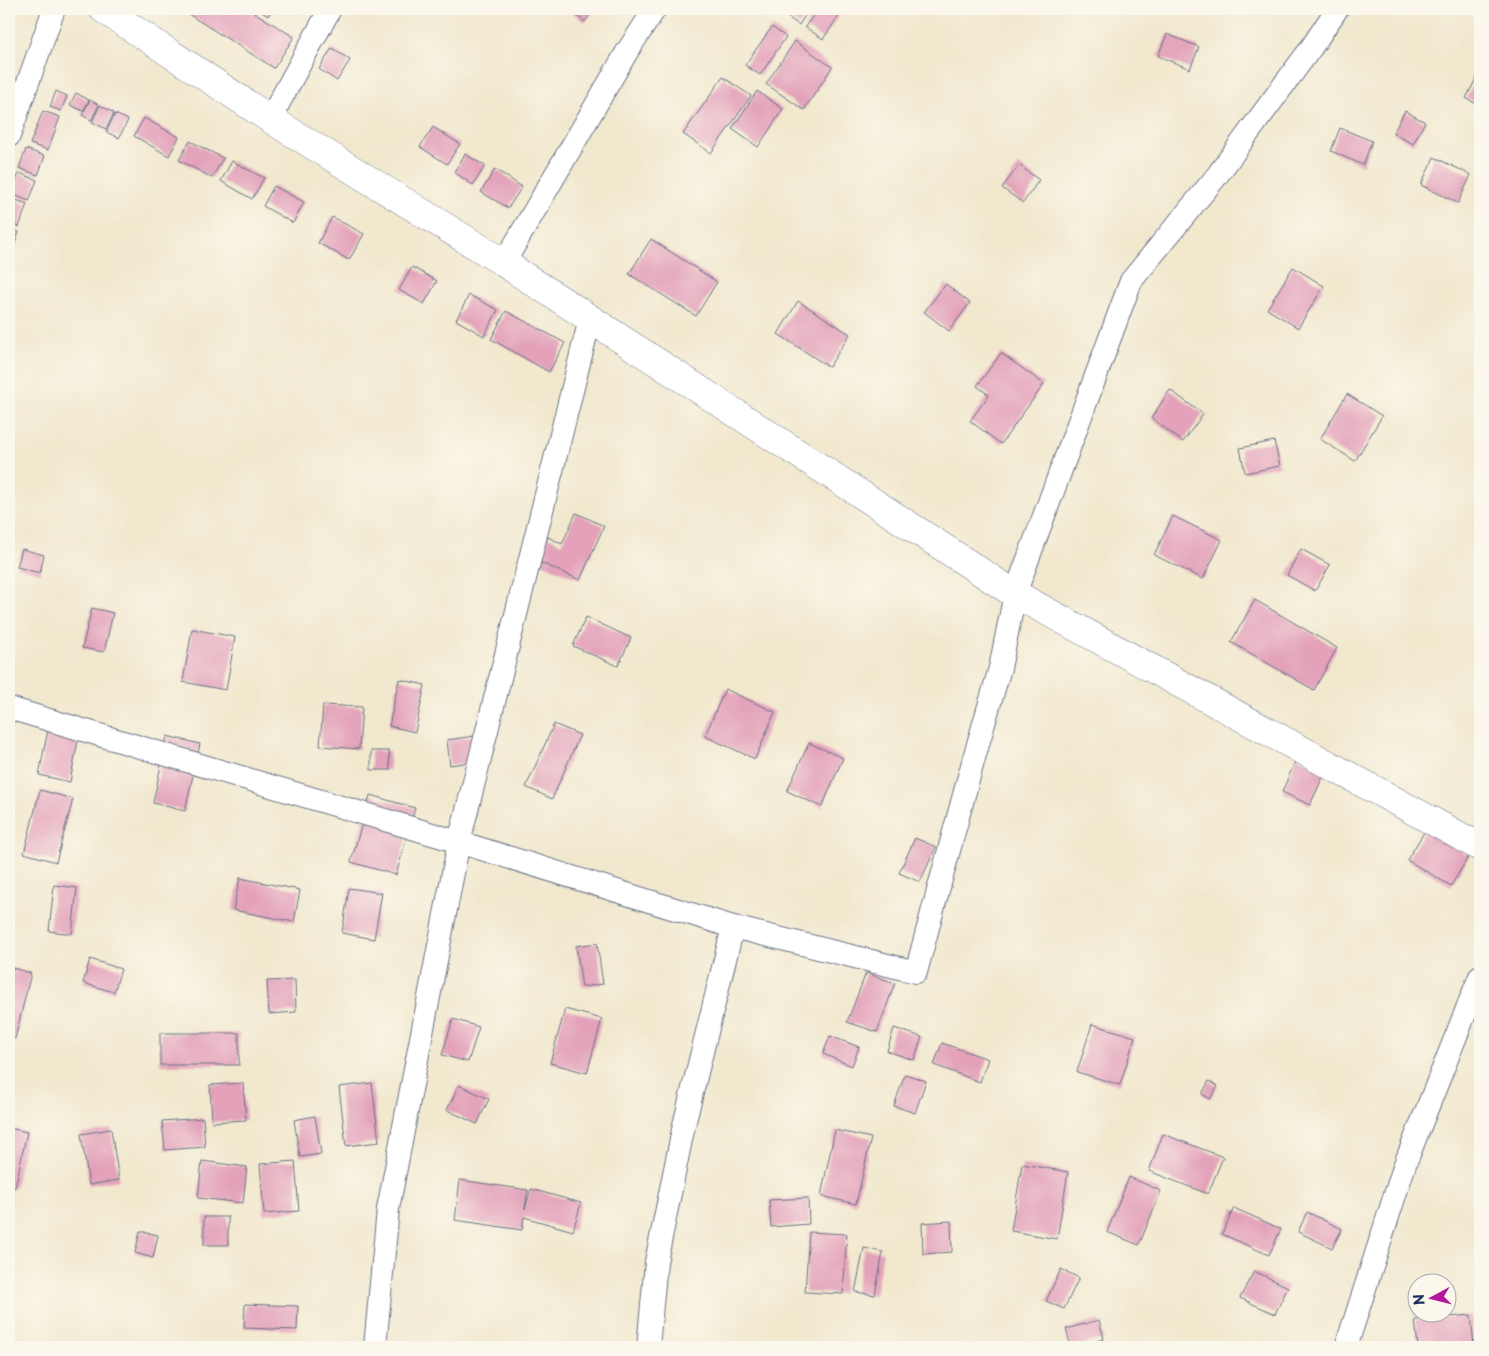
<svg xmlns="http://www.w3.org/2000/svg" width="1489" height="1356" font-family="'Playpen Sans',sans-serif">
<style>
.building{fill:#e3a2ba}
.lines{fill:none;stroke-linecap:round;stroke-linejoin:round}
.minor-casing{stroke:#667085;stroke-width:24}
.tertiary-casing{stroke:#667085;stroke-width:29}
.minor{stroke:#fff;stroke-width:22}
.tertiary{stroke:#fff;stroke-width:28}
</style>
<rect width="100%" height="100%" fill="#fbf7ec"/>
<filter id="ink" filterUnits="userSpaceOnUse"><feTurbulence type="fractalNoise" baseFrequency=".02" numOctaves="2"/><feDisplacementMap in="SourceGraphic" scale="10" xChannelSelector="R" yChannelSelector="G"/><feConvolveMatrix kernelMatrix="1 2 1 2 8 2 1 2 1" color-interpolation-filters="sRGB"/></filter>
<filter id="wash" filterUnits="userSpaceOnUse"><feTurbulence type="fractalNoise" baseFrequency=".0096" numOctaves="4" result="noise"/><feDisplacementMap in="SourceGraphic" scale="20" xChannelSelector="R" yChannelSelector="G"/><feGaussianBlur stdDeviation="1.12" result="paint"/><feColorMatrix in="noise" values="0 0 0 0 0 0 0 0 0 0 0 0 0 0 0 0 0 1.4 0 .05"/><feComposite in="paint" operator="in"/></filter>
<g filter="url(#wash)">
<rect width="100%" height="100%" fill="#f1e8ce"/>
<g id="blocks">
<!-- building -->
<g class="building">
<polygon points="180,9 249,9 294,37 274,68"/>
<polygon points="257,9 273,9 268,16"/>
<polygon points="568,9 594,9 585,22"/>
<polygon points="780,9 809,9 799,25 779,11"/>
<polygon points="818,9 844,9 823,39 805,27"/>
<polygon points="772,27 786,37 760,75 745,65"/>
<polygon points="1167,34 1199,47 1190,69 1158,56"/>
<polygon points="795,41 832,67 804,110 766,84"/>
<polygon points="332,48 350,60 337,81 319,69"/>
<polygon points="1480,71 1480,106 1466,98"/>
<polygon points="723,77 751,96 711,153 683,134"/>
<polygon points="56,91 67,96 61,111 50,107"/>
<polygon points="757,91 783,109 758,147 732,129"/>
<polygon points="76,93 89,100 83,111 70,105"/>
<polygon points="90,100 99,105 91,120 82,115"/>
<polygon points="100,105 114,113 106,129 92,122"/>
<polygon points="43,111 60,117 48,150 30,144"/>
<polygon points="1405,111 1425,122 1413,144 1393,133"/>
<polygon points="115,114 128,120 119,138 106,132"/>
<polygon points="144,118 179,137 169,156 134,136"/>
<polygon points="433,127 460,144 447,164 420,147"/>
<polygon points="1340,128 1372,141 1363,165 1331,151"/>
<polygon points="190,141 223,158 212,178 179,160"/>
<polygon points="26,149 45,156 38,175 19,168"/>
<polygon points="465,154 485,166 473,185 454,172"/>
<polygon points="1434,157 1471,175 1458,203 1421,185"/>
<polygon points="232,161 264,178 252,199 221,181"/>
<polygon points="1019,165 1039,180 1023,203 1002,188"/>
<polygon points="495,169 522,187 508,208 481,192"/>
<polygon points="19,173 37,180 29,201 11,194"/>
<polygon points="274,186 304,202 293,223 263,206"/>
<polygon points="13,199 27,204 19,227 9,223 9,212"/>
<polygon points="332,217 364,234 349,260 318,243"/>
<polygon points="9,228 19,232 12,253 9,252"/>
<polygon points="651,239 717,282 696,316 629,274"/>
<polygon points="9,256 13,258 9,268"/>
<polygon points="412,267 437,281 424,304 399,290"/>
<polygon points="1293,267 1324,286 1298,328 1267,309"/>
<polygon points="946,284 970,303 949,331 924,312"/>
<polygon points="469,295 498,310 484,336 456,320"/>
<polygon points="798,301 850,334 829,367 778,334"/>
<polygon points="506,311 565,343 549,372 491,339"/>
<polygon points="1001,353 1044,384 1001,444 970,421 989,395 977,386"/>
<polygon points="1170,390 1203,414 1183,442 1151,418"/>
<polygon points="1347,394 1382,416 1355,461 1320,439"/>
<polygon points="1274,441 1280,466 1245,473 1240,448"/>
<polygon points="576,513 604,526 580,580 537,561 548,537 562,544"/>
<polygon points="1173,516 1222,540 1203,579 1154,555"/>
<polygon points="22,549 44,555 40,573 17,567"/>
<polygon points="1301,549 1330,565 1315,591 1287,575"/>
<polygon points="1255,600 1337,648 1314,690 1231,642"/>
<polygon points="92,608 113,613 104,652 82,648"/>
<polygon points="586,617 631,638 618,666 573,646"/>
<polygon points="192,629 235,637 226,690 183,682"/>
<polygon points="399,679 425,685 415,732 389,726"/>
<polygon points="725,689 775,712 755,759 705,736"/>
<polygon points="323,705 362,707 359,749 320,746"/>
<polygon points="51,714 82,720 70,782 39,775"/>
<polygon points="554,724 580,735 552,799 526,787"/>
<polygon points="167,736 200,744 185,811 153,803"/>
<polygon points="474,736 477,761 450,765 447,740"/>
<polygon points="809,743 843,758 822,807 787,791"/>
<polygon points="371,751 389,751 390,770 371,770"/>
<polygon points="1297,757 1326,770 1310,805 1282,792"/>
<polygon points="40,790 73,799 56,862 24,853"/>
<polygon points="370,795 415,808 396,875 351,862"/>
<polygon points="1426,829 1469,856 1451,886 1407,860"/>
<polygon points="915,838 936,847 920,882 899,873"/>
<polygon points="240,878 300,890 294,922 233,910"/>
<polygon points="54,885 77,888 72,934 49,931"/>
<polygon points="349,888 382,893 374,939 342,933"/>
<polygon points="597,943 603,984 582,987 576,946"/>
<polygon points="90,959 121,969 114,992 83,983"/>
<polygon points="9,967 31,973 15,1039 9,1037"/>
<polygon points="866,973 895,983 877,1032 847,1022"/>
<polygon points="295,980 296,1012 269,1014 267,981"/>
<polygon points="565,1009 602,1019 587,1073 550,1063"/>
<polygon points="453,1019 479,1027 468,1062 442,1055"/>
<polygon points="1092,1024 1135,1037 1120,1085 1077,1072"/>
<polygon points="894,1028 922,1037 914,1060 887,1051"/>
<rect x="160" y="1033" width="79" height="32"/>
<polygon points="830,1036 859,1047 852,1066 823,1054"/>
<polygon points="942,1043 988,1059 980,1082 934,1065"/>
<polygon points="905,1074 926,1081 915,1113 894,1106"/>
<polygon points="1209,1081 1218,1086 1210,1099 1202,1094"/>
<polygon points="243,1083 246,1120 212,1122 210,1085"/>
<polygon points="372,1083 379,1142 346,1146 339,1087"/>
<polygon points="459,1085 489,1099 477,1124 447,1110"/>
<polygon points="315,1116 321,1154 300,1157 294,1120"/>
<polygon points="203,1118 205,1147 165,1150 162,1121"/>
<polygon points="9,1128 27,1132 15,1188 9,1186"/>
<polygon points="111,1129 119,1180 89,1185 81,1134"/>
<polygon points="835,1130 871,1138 856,1204 821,1196"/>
<polygon points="1163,1134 1223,1157 1208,1194 1149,1171"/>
<polygon points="202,1161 247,1167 243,1203 198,1198"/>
<polygon points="295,1161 299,1211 264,1214 260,1164"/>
<polygon points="1022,1164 1068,1172 1057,1239 1011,1231"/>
<polygon points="1129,1177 1161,1191 1139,1245 1107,1232"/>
<polygon points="460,1180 528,1190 525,1209 531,1189 581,1203 573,1231 524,1217 522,1230 455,1220"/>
<polygon points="808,1198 809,1224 771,1227 769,1200"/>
<polygon points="1234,1208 1281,1229 1269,1255 1222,1234"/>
<polygon points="1307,1212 1342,1229 1332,1248 1298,1232"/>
<rect x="204" y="1217" width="24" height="28"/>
<polygon points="951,1221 952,1252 923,1254 922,1223"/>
<polygon points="140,1231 158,1235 153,1258 135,1253"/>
<polygon points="809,1232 847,1234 843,1294 805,1292"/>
<polygon points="864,1248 883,1252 875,1295 855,1292"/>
<polygon points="1061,1269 1079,1278 1064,1309 1046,1301"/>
<polygon points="1254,1271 1288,1287 1275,1314 1240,1298"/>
<polygon points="9,1275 10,1275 13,1347 9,1347"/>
<polygon points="245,1304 298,1306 297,1330 244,1328"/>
<polygon points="1471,1315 1474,1347 1418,1347 1415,1320"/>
<polygon points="1099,1320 1104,1339 1071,1347 1066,1329"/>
</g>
</g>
</g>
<g filter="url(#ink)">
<use href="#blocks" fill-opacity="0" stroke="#667085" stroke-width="1"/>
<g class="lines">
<!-- minor casing -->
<g class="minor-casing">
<g id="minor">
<polyline points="270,119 330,9"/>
<polyline points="9,136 54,9"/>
<polyline points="504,263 628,50 655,9"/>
<polyline points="9,708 459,842 733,927"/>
<polyline points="375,1347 388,1209 459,842 590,319"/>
<polyline points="648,1347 656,1262 684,1125 733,927 916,972 974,758 1000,668 1015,594 1131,281 1216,177 1311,48 1337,9"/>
<polyline points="1346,1347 1405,1164 1480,976"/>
</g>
</g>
<!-- tertiary casing -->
<g class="tertiary-casing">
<polyline id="tertiary" points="103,9 270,119 504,263 1015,594 1480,847"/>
</g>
<!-- minor -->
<use href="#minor" class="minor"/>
<!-- tertiary -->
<use href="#tertiary" class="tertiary"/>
</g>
</g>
<!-- margin -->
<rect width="1489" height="1356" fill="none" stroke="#fbf7ec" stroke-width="30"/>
<!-- north arrow -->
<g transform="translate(1432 1298) rotate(263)"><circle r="24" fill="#fbf7ec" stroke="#a1a7b3"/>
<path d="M0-4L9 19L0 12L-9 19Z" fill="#b5179e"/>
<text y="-8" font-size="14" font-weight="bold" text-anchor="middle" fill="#1b2f5e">N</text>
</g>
</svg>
